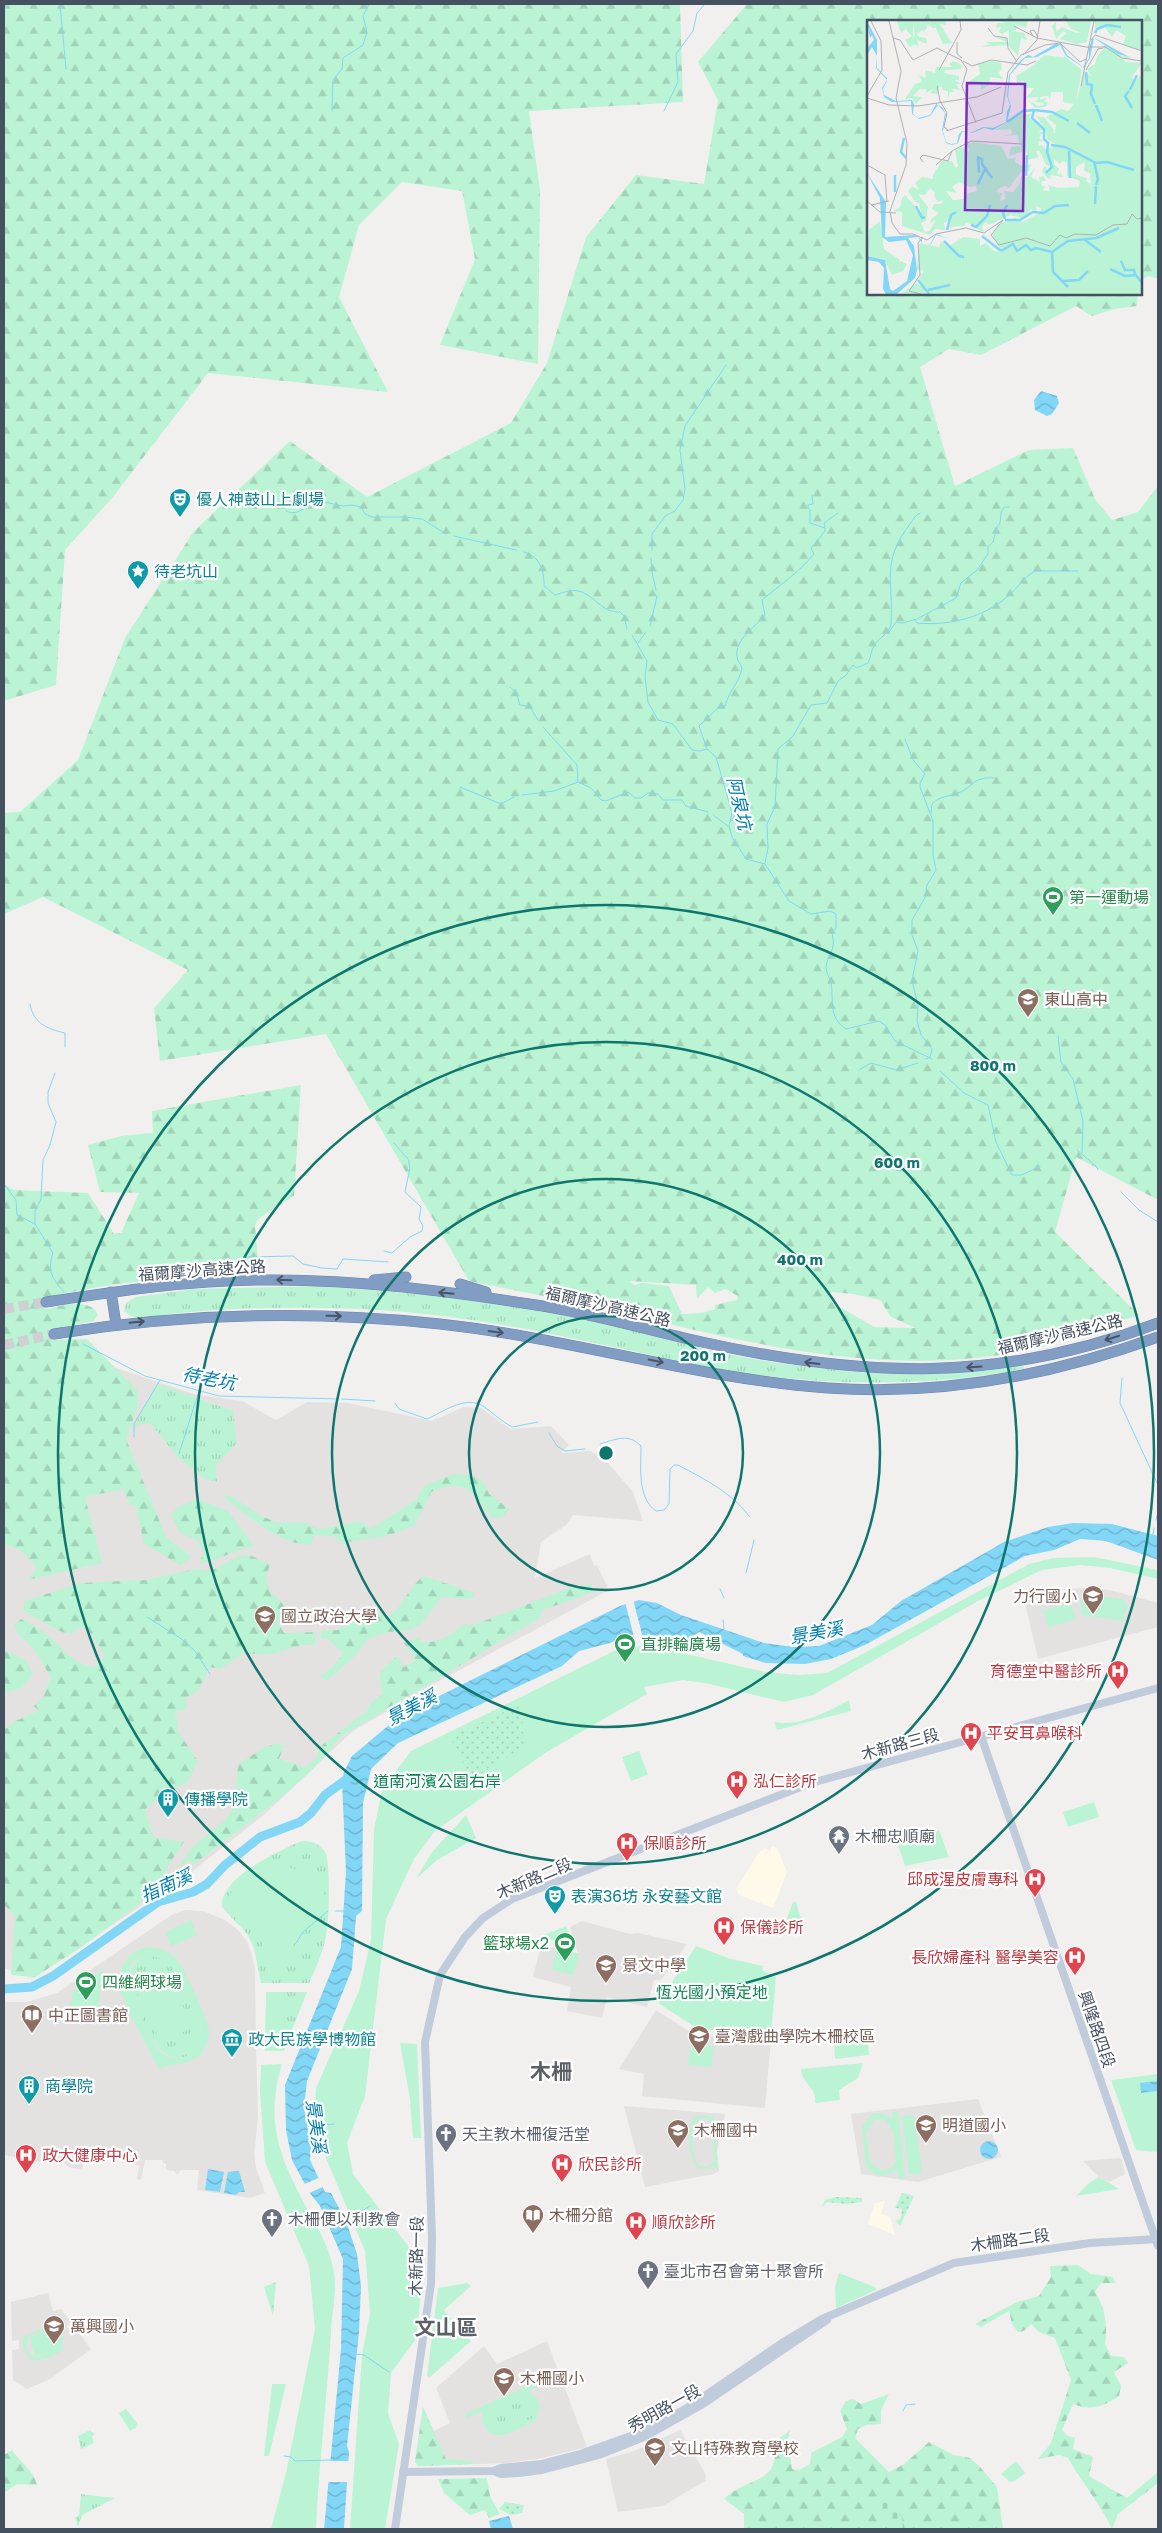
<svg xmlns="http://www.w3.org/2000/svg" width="1162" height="2533" font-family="'Golos Text','Noto Sans TC',sans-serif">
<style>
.commercial{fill:#fef9e8}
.education{fill:#e4e1e1}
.grass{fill:url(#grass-tufts)}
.forest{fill:url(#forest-firs);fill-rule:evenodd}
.cemetery{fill:url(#cemetery-stones)}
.park{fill:#baf4d4;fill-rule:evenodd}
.garden{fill:url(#garden-dots)}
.water{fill:url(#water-waves)}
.pier{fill:#f2f0ef}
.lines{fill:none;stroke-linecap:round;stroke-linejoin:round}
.stream{stroke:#82d6f6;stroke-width:1}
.river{stroke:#82d6f6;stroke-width:9}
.motorway-tunnel{stroke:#cfd0d2;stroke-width:10;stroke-dasharray:10 5;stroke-linecap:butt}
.motorway-casing{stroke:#6d88b0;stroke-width:11}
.secondary{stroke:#c0cbdb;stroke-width:8}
.motorway{stroke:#829dc4;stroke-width:10}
.oneway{stroke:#485565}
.ring{fill:none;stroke:#0f766e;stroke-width:2.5}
.labels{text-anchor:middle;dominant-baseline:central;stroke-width:4.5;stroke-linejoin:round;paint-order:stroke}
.culture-label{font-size:16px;fill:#0d838f;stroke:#fff;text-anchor:start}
.leisure-label{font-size:16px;fill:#27864d;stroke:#fff;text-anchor:start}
.education-label{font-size:16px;fill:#785e54;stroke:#fff;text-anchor:start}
.street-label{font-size:16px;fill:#455160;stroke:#fff}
.health-label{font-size:16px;fill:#be3a42;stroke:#fff;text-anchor:start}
.park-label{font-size:16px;fill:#0c8451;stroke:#fff}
.worship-label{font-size:16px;fill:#5b616d;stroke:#fff;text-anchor:start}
.water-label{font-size:18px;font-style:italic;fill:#017eb0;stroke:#fff}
.district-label{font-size:21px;font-weight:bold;fill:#5b5f66;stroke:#fff}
.inset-river{fill:none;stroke:#82d6f6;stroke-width:2.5}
.inset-road{fill:none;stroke:#adb0b6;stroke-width:1}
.view{fill:#7b2cbf;fill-opacity:0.15;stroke:#7b2cbf;stroke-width:2.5}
.inset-edge{fill:none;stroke:#455160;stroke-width:2.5}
.centre{fill:#0f766e;stroke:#fff;stroke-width:2.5}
.ring-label{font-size:15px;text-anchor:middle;font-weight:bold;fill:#0f766e;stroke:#fff;stroke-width:4.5;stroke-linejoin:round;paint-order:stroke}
</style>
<defs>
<pattern id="grass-tufts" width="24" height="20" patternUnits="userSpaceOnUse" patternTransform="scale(1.25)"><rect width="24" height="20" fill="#baf4d4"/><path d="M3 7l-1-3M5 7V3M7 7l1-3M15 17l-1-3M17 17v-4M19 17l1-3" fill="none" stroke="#a1d3b9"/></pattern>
<pattern id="forest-firs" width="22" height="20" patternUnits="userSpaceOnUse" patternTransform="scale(1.25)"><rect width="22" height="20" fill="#baf4d4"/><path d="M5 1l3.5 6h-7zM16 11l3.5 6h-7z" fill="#a1d3b9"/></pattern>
<pattern id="cemetery-stones" width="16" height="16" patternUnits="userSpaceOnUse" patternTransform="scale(1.25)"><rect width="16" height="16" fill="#baf4d4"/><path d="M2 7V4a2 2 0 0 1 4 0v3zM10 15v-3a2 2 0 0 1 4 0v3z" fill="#a1d3b9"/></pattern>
<pattern id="garden-dots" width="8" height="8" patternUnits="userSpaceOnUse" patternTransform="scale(1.25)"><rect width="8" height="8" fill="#baf4d4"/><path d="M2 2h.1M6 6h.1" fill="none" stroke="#a1d3b9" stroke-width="1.8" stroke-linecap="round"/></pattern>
<pattern id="water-waves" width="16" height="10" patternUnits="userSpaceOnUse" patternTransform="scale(1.25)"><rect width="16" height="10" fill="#82d6f6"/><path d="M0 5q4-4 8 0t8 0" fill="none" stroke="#6cb0cb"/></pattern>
</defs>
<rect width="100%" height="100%" fill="#f2f0ef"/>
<!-- commercial -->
<g class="commercial">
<polygon points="772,1846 777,1848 787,1872 773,1908 739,1895 736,1889 759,1852 766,1848 770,1852"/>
<polygon points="885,2201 881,2214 890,2217 895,2235 868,2224 875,2203"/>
</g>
<!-- education -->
<g class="education">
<polygon points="4,1358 98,1362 197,1395 242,1401 276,1420 307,1402 348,1403 432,1421 464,1407 481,1408 510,1429 551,1426 569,1445 561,1453 590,1451 602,1456 633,1492 643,1521 573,1515 566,1525 541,1542 535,1578 590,1554 594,1566 597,1565 609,1590 443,1679 353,1731 266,1813 190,1873 33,1978 4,1968"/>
<polygon points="1084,1588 1110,1590 1158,1603 1158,1627 1038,1659 1025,1603 1059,1590"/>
<polygon points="185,1910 203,1911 225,1920 237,1929 247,1941 251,1952 255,1969 256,2046 258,2118 254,2154 256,2168 265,2193 250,2198 197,2190 199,2170 181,2170 177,2175 174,2171 166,2170 166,2164 163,2163 162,2160 145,2160 141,2180 137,2179 139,2166 127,2161 128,2158 97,2152 85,2151 82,2170 68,2167 61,2158 52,2157 45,2163 4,2155 4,2002 27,2002 57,1993 173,1914"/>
<polygon points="582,1921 630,1934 638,1933 687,1944 661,1980 654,1980 647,2007 607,1997 602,2018 567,2011 571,1987 533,1977 541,1945 578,1953 570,1927"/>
<polygon points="656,2010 695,2035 771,2040 765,2108 642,2096 644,2074 619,2069"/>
<polygon points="978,2099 1001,2157 918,2182 861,2174 851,2114"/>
<polygon points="624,2106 725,2114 717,2151 719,2171 714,2174 645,2187"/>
<polygon points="1119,2158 1122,2160 1125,2174 1109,2182 1099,2177 1083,2161"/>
<polygon points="48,2293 53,2311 61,2309 71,2322 67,2326 70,2331 75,2328 91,2349 50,2379 27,2389 13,2380 12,2350 19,2349 19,2340 12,2341 11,2302"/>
<polygon points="547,2341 587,2447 542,2458 509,2463 418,2466 415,2462 423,2407 434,2431 450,2423 436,2388 484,2346 497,2364"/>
<polygon points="680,2430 706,2475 705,2481 663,2506 618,2512 606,2459 634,2451"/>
</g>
<!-- grass -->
<g class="grass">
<path d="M319 1286 469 1298 599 1322 722 1353 777 1363 866 1373H951L1023 1364 1024 1369C934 1386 846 1386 756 1375 695 1367 636 1351 576 1339 505 1324 432 1312 359 1309 297 1307 233 1307 172 1314 157 1316 136 1323 124 1311L126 1303 136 1297 194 1289Z"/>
<path d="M157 1384C183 1392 206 1403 233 1410L237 1443 216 1465 217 1482 204 1478 179 1459 150 1423 137 1425 133 1435 134 1425Z"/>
<path d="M302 1841C312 1841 320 1844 325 1852 331 1861 329 1924 326 1936 323 1952 316 1968 309 1983H261L254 1948 248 1935 222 1907C219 1878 280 1850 302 1841Z"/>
<path d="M147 1956 159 1957 170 1964 201 2027 188 2056C155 2068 140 2013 129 1990 124 1974 132 1962 147 1956Z"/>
<polygon points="266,1992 307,1992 284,2051 265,2051"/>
<polygon points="276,2282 273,2316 264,2287"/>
<polygon points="520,2395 530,2397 535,2404 533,2418 502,2431 491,2429 485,2420 490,2407"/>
<polygon points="90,2430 94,2434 92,2437 94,2443 81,2449 78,2436"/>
<polygon points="81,2494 115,2498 82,2515 78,2527 75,2518 79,2515"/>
</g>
<!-- forest -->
<g class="forest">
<polygon points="4,4 680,4 683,102 529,111 540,190 538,364 440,345 475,259 462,191 402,182 359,225 339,297 388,392 208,373 113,497 65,550 56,685 4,701"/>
<path d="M747 4H1158V279L1148 276 1141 280V21H868V294H1138L1137 306 1114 309 1092 316 1076 306 981 355 949 349 920 367 955 486 1029 450 1073 448 1095 499 1112 520 1138 512 1158 486V1200L1076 1157 1055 1232 1139 1315C1103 1326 1065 1342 1028 1350 873 1381 733 1338 584 1304 546 1296 507 1289 469 1281L326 1034 160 1061 154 1008 188 970 43 897 4 914V813L20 812 78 760 125 638 194 531 290 441 367 497 511 423 547 363 586 237 636 175 704 184 718 100 698 62ZM630 1281 696 1285 697 1299 708 1287 715 1293 725 1289 738 1296 737 1300 715 1305V1309L702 1313 682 1314 669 1286 644 1283 634 1285ZM830 1292 853 1294 880 1300 891 1317 916 1328 874 1327 833 1303Z"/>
<path d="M301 1085 294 1196 258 1219 255 1226 259 1272C186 1277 113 1280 42 1299L46 1309C61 1306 89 1297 98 1314L94 1321 48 1331 50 1340 87 1339 138 1391V1405L126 1439 166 1537 192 1557 180 1565 144 1544 136 1505H130L124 1489 85 1497 102 1563 28 1580 37 1569C29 1555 19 1548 4 1544V1184L14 1190 88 1193 114 1234 121 1233 139 1193 100 1192 88 1145 121 1136 153 1133 152 1111Z"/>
<path d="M453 1474 474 1476 483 1481 489 1494 509 1509C505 1517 501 1518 492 1518 473 1492 466 1477 431 1492L415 1525 387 1536 341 1543 334 1536 314 1535 311 1545C279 1545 253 1518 228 1501L224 1495 231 1496 261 1516 276 1522 306 1523 319 1529 362 1521 370 1529 416 1500 424 1486Z"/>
<path d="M197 1499 228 1511 254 1546C235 1550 219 1559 200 1564L203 1552 198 1541 179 1532 171 1514 178 1507Z"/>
<path d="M240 1555 252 1556 270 1565 266 1576 270 1593 277 1597 286 1608 277 1622 284 1633 316 1632 315 1645H302L268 1655 244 1653 220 1669 210 1667 198 1691 185 1698 187 1704 185 1711 179 1710 174 1715 178 1721 177 1730 198 1761 187 1782 164 1794 145 1809 153 1837 184 1842 169 1864 164 1878 139 1904 83 1946 35 1977 11 1975 15 1915 4 1905V1730L15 1721 39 1711 34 1706 43 1698 51 1677 33 1648 18 1634 14 1625 21 1619C29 1623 38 1627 45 1633 62 1646 73 1666 96 1667L105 1656 87 1628 79 1627 72 1634 62 1632 23 1611 25 1601 80 1583 145 1580 195 1569 211 1571Z"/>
<path d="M424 1576 475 1593 474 1597 468 1599 442 1597 421 1624 410 1630 388 1632 369 1638 356 1655 327 1681 320 1676C329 1670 340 1663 342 1652L327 1638 321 1639V1631L338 1630 349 1620H363L364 1613 383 1614 387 1617C405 1606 407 1588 424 1576Z"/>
<path d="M591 1584 593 1592 543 1610 538 1619 343 1735 310 1772 277 1801 194 1864 187 1860 178 1871C182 1861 187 1853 195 1845 207 1833 231 1821 235 1803 238 1790 235 1777 239 1764L263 1748 278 1743 284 1746 279 1759 305 1767 316 1759 320 1747 368 1710 370 1703 382 1695 380 1672 397 1656 404 1667 416 1660 404 1643 422 1636 419 1641C437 1646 451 1634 464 1624L473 1625 570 1588Z"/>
<path d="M4 1650C18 1656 28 1657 33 1675L21 1688 4 1693Z"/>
<path d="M1078 2265 1091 2274 1113 2277 1115 2283H1101L1095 2292C1105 2307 1108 2326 1105 2344L1111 2356 1124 2357 1128 2363 1114 2372 1121 2386 1119 2396C1103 2407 1092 2411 1073 2404L1062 2430 1068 2436 1075 2438 1073 2449 1093 2457 1089 2476 1127 2498 1158 2472V2483L1118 2514 1112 2529C1100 2503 1082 2483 1068 2458L1059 2455 1038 2459 1051 2443 1071 2380 1055 2338 1039 2332 1031 2324 1024 2331 1018 2332 1012 2324 1009 2311 981 2327 975 2324 1017 2302 1039 2296 1051 2277 1050 2266Z"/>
<path d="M889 2394 881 2410V2424L866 2425 858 2429 855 2438 889 2472 904 2464 929 2442 954 2455 970 2458 981 2468 997 2487 1003 2529H744V2514L724 2499C748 2475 779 2487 775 2442L790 2430 788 2439 792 2469 799 2470 810 2464 811 2453 842 2437 847 2429 840 2411 846 2401 853 2399 861 2404Z"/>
<polygon points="423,2407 446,2459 470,2461 475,2464 418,2466 415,2462"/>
<path d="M12 2450C20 2462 34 2471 37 2485L17 2484 4 2493V2455Z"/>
<polygon points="487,2478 490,2496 500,2514 489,2518 485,2510 470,2515 444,2493 438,2479"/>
</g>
<!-- cemetery -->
<polygon class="cemetery" points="886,2494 901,2516 905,2529 897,2529 896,2524 886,2514 879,2496"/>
<!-- park -->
<g class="park">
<polygon points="1096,894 1101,909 1091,912 1086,898"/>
<polygon points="1085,898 1091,913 1081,916 1076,902"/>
<polygon points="1059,906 1064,914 1041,930 1042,919"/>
<polygon points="1094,1557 1158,1570 1158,1579 1110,1568 1081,1565 1042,1570 978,1601 813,1695 784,1702 710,1684 683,1680 644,1687 647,1694 545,1753 435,1831 414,1859 386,1919 365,2096 347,2143 353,2174 424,2267 416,2339 391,2373 388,2413 399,2444 385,2529 350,2529 362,2355 370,2313 365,2251 318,2139 314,2113 316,2088 359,1991 371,1940 374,1829 382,1790 411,1751 616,1650 647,1645 765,1672 799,1675 827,1673 1029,1564 1053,1558"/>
<polygon points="1087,1594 1123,1599 1128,1607 1123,1616 1125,1617 1124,1621 1081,1615 1080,1600"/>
<polygon points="1071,1603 1076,1619 1048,1627 1043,1610"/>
<path d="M849 1700 851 1711 777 1730 774 1722C799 1727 827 1712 849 1700Z"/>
<polygon points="639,1751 648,1775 631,1781 622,1757"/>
<polygon points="1094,1802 1099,1817 1068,1827 1063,1812"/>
<polygon points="466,1815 476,1838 437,1860 416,1879 432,1852"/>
<polygon points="939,1830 949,1857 905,1866 896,1838"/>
<path d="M263 1865C295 1864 312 1872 328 1900L321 1916 296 1940 288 1957 278 1963 267 1960 262 1943 257 1935 229 1903C230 1884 247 1872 263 1865Z"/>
<polygon points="793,1902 796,1902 800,1916 804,1919 786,1921"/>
<polygon points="191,1920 197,1935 171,1946 165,1932"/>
<polygon points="566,1926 573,1944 543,1938 544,1935"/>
<polygon points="696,1946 731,1959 763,1966 762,1970 776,1977 771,2034 698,2029 658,2003"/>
<path d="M150 1947C161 1948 170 1951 177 1960 185 1969 206 2017 209 2029 210 2036 207 2045 203 2051 192 2068 174 2061 159 2069L132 2018 114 1978 115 1973 121 1974C122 1959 136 1948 150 1947ZM151 1956 164 1959 172 1967 201 2027V2030L179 2040 187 2056C180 2059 172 2059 165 2055 153 2048 148 2031 143 2019 133 1998 111 1960 151 1956Z"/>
<polygon points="556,1949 579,1954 574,1975 552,1970"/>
<polygon points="267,1964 279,1965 278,1981 266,1980"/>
<polygon points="104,1969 97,2015 70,2011 73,1991"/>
<polygon points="166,1972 193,2027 161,2043 134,1987"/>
<rect x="268" y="1996" width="14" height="23"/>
<rect x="268" y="2023" width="14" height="24"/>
<polygon points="867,2029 869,2055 835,2059 834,2033"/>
<polygon points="400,2043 417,2044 421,2138 413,2138 410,2099"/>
<polygon points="691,2044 714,2046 711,2067 688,2065"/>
<path d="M863 2063 858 2078 839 2090 840 2100 815 2103C818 2088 801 2083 801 2069Z"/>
<path d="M282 2064C264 2124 281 2160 309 2212 319 2231 329 2246 333 2268 338 2287 332 2312 331 2332 327 2398 319 2463 316 2529H271L286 2473 315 2329 309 2266 265 2162 260 2091 261 2065Z"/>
<polygon points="1158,2074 1158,2152 1136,2150 1111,2080"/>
<path d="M898 2111 905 2178 899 2179 897 2169C885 2178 876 2178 866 2166L862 2127 872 2114 880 2113 893 2119 892 2112ZM882 2119C897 2125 894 2147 896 2161L891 2168 881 2171 870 2162 866 2132 874 2120Z"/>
<path d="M705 2115 711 2118 712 2115H714L718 2169H715L714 2165 708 2169H699C688 2161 686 2128 694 2117ZM700 2118H707L712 2125 714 2160 711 2164 705 2167 698 2165 694 2159 692 2127Z"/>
<polygon points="914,2115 922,2173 909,2174 902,2116"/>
<polygon points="1099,2177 1119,2189 1076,2196 1089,2183"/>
<polygon points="839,2273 875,2287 876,2290 836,2308 835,2287"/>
<polygon points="467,2283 471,2286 444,2310 471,2341 430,2377 427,2376 438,2288"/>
<polygon points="1097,2323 1102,2324 1100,2328 1103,2341 1096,2339 1090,2329 1093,2324"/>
<path d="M48 2327 56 2329 63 2337 62 2350C54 2357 40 2362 30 2359L22 2346 24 2336ZM49 2331 30 2337 35 2356 56 2351 37 2357 30 2355 26 2348 29 2336Z"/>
<path d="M541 2380 543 2384 528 2391 537 2398 540 2407 535 2421C525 2425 512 2434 501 2435 486 2437 480 2422 483 2411L467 2418 465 2414ZM520 2395 530 2397 535 2404 533 2418 502 2431 491 2429 485 2420 490 2408Z"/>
<polygon points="272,2384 286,2384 269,2456 264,2456"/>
<polygon points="126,2409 137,2423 136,2428 130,2431 119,2413"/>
<polygon points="1016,2461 1025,2473 1015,2481 1010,2482 1001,2474"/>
</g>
<!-- garden -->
<g class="garden">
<polygon points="521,1704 524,1747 472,1779 450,1737"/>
<polygon points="902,2193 914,2196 900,2226 896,2221 901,2218 902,2209 895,2208"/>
<polygon points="836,2197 862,2198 862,2202 846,2204 827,2202 822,2207 825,2200"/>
<polygon points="505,2502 524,2505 522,2513 511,2515 499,2509"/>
</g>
<!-- water -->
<g class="water">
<polygon points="1041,391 1057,396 1059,403 1052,414 1047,416 1035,410 1034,400"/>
<polygon points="1073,1523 1112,1524 1158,1536 1158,1560 1106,1541 1080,1539 1054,1550 1025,1556 865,1645 831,1659 805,1664 766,1663 743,1656 743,1654 699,1632 686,1641 664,1636 627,1635 610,1643 579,1651 562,1666 398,1743 371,1769 363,1803 362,1911 356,1916 352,1969 307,2081 304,2107 311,2149 310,2160 325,2192 331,2193 346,2221 357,2254 361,2286 359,2332 347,2446 349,2452 344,2529 324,2529 341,2349 343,2259 320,2206 309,2192 292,2160 286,2130 285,2085 341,1947 346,1872 342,1782 344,1772 352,1756 401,1715 620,1606 639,1600 657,1603 681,1615 764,1643 794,1647 819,1646 872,1625 901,1601 1004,1542 1048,1527"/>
<polygon points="1157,2081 1158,2091 1141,2093 1140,2083"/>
<circle cx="989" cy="2150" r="9"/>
<polygon points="208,2169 224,2172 220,2192 205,2190"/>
<polygon points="239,2171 245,2192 239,2192 236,2195 224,2193 228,2172"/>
<polygon points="509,2516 513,2529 491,2529 489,2521"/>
</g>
<!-- pier -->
<g class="pier">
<polygon points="633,1599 643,1638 634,1637 625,1602"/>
<polygon points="321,2177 325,2186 307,2194 302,2185"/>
<polygon points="328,2461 351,2461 350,2482 326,2482"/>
</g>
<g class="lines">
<!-- stream -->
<g class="stream">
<polyline points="60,4 66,69"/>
<polyline points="332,111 333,80 342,69 343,58 363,45 367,32 363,16 369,4"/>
<polyline points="664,111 678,82 676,54 693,31 697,13 705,4"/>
<path d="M286 511C297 517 307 506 315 500L343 506 352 505 361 507 365 514 372 517H405L422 519 446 534"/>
<polyline points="825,527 824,523 838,513"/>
<polyline points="454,536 516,550"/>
<polyline points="652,551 652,534 655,530 665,516 675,511 683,500 685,489 680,450 685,426 726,365"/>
<path d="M524 552C541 557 544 571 544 586L555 595C562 593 571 589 578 591 594 594 601 613 620 612L624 616 627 629"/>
<polyline points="651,558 652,572 656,590"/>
<path d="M914 619 917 623C949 626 982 618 1007 597 1017 589 1024 577 1035 571H1078"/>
<polyline points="650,626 657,596"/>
<polyline points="889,632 896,622 902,623 917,619 956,598 961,583 977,570 988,554 988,547 993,542 997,527 1000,523 1001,513 1004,507 1009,507"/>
<path d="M632 635 647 661 645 677 648 702 658 720 673 724 692 750 700 751 707 749 716 757 732 813 729 826 732 837 746 859 765 864 789 901 811 914 830 911 836 914V928L832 933C837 952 826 956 826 968 826 973 830 978 831 983 834 1001 828 1017 846 1029L879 1021 886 1026 895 1041 932 1059"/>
<polyline points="638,643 646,632"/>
<polyline points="510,687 516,692 520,705 529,706 538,720"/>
<polyline points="543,727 577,765 578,781"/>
<polyline points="905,739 913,760 925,774 920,783 920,787 933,821 933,855 936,870 927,885 925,898 912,920 912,935 918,951 912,980 918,1006 917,1021 921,1035 932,1049 930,1057 926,1059"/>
<path d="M707 749 699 726 719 707 725 706C728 692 740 682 742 668 741 664 737 661 737 657 734 639 756 627 765 615L762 600C782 583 796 575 814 554L811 548 825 531V528L810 523V510L808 508V505L813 504 812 495"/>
<polyline points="460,787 501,804 514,797"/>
<polyline points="522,795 554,791 578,782 591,788 601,800 606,801 628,792 635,798 641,798 648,793 658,794 663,800 682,800 686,806 708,812"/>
<path d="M931 813 932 804C939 796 948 797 958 793 974 787 973 776 994 778"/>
<polyline points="713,815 728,826"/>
<path d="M765 863 768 848 767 824 775 807 778 749 793 736 811 705 827 703 838 681 846 675 853 665 857 668 868 663C871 657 871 650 875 644 880 637 890 633 891 624 894 581 880 564 910 524 913 520 915 515 920 513"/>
<path d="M30 1004C33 1023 47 1029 65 1033V1047"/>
<polyline points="1058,1036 1061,1062 1073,1079 1083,1121 1082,1153"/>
<polyline points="859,1070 871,1063 896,1070 918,1063"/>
<polyline points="940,1071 964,1093 988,1105 996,1142 1012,1175 1022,1175 1040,1166"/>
<polyline points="1077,1150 1096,1166 1098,1170"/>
<path d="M4 1184 16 1200 17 1215 35 1224 53 1253C47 1270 52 1279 64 1292"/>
<polyline points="1121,1192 1139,1210 1158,1222"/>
<polyline points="35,1224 35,1211 41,1199 43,1160 50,1145 56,1122 48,1103 48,1092 55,1073"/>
<polyline points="384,1251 392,1253 410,1237 422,1231 423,1226 419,1219 421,1207 405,1192 410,1168 408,1159 394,1143"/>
<polyline points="228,1266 248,1257 293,1256 303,1264 322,1268 337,1269 343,1259 388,1262"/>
<polyline points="1158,1271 1158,1273"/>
<polyline points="83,1344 145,1376 219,1396 339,1399"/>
<polyline points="1122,1378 1120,1403 1157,1483"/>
<polyline points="342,1399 375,1401"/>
<path d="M395 1403 399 1409 427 1419C443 1412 465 1395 483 1406 493 1413 501 1421 512 1427L538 1422"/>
<polyline points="549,1433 557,1446 565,1451 585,1449"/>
<polyline points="134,1437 134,1424 160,1380"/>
<path d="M600 1444C617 1439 628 1433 641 1446 641 1467 637 1498 656 1511L664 1510 669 1504 670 1469 674 1465H678C706 1480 731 1492 750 1517"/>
<polyline points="179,1454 199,1391"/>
<polyline points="1156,1520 1158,1512"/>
<polyline points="1153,1535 1154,1528"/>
<polyline points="746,1573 754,1540"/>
<polyline points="720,1589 724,1598"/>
<polyline points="147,1617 183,1640 195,1651 210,1674"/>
<polyline points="723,1620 724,1629"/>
<polyline points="335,1911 345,1911"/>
<polyline points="296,1943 303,1932 328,1911"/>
<polyline points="305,2126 334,2124"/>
<polyline points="345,2222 370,2206"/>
<polyline points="356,2354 364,2355 389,2372"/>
<polyline points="903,2411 906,2405 915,2404"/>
<polyline points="284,2456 291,2457 295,2461 331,2460"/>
</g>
<!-- river -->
<polyline class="river" points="4,1989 32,1987 53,1976 158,1902 193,1892 207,1884 225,1865 260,1837 300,1822 311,1813 325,1795 351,1776"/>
<!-- motorway-tunnel -->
<g class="motorway-tunnel">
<polyline points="4,1309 46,1302"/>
<polyline points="4,1345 54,1334"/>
</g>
<!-- motorway casing -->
<g class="motorway-casing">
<g id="motorway">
<polyline points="374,1280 406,1277"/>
<polyline points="460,1284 486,1292"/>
<polyline points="111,1292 116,1324"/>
<path d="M46 1302C118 1291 192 1280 265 1280 355 1279 447 1291 536 1305 592 1313 647 1330 702 1342 864 1378 1000 1383 1158 1323"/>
<path d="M54 1334C183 1313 311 1310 440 1324 570 1338 697 1379 828 1388 940 1396 1053 1375 1158 1337"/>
</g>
</g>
<!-- secondary -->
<g class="secondary">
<polyline points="981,1736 1158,2246"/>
<polyline points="494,2471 501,2474 519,2473 542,2470 599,2455 644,2437 703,2404 827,2320"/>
<polyline points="403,2472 494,2471 501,2468 541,2464 580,2454 642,2432 687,2408 782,2343 822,2319 954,2263 1090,2243 1158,2239"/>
<polyline points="395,2529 431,2284 432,2237 425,2042 440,1975 465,1937 483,1918 512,1899 811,1783 1158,1688"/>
</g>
<!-- motorway -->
<use href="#motorway" class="motorway"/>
</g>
<!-- one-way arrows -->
<defs><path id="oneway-shaft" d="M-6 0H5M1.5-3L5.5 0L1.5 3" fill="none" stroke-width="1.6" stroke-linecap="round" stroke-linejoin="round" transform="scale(1.25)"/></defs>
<g class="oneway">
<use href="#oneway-shaft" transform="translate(284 1280) rotate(-178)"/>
<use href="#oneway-shaft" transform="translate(446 1293) rotate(-174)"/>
<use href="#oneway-shaft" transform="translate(334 1316) rotate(1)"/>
<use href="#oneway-shaft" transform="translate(137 1322) rotate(-6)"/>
<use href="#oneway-shaft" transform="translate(496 1332) rotate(8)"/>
<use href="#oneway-shaft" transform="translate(1112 1338) rotate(162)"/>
<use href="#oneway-shaft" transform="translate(656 1361) rotate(11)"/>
<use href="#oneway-shaft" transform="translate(812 1363) rotate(-173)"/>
<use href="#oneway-shaft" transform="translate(974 1367) rotate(176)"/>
</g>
<!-- distance rings -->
<g class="ring">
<circle cx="606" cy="1453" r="137"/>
<circle cx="606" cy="1453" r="274"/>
<circle cx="606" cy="1453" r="411"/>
<circle cx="606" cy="1453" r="548"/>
</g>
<!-- icons -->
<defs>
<g id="theatre-pin" transform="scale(1.125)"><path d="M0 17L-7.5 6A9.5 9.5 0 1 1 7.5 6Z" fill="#0f9aa8" stroke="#fff"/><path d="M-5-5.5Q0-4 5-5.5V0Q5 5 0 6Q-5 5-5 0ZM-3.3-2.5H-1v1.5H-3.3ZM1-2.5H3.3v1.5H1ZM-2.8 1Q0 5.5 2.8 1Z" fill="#fff"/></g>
<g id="sight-pin" transform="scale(1.125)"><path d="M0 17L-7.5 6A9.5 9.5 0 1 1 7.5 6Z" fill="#0f9aa8" stroke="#fff"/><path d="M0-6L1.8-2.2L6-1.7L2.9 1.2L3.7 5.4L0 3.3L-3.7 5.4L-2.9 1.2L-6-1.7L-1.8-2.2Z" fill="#fff"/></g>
<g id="stadium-pin" transform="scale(1.125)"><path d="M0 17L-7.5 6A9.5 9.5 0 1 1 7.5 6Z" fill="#2e9e5b" stroke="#fff"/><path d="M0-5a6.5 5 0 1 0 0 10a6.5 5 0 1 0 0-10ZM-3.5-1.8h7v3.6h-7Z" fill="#fff"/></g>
<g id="school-pin" transform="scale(1.125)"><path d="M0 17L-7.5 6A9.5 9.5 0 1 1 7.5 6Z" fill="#8d6e63" stroke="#fff"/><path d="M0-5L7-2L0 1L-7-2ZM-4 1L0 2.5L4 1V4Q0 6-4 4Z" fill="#fff"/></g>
<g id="university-pin" transform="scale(1.125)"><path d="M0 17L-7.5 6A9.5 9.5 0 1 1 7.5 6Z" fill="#8d6e63" stroke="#fff"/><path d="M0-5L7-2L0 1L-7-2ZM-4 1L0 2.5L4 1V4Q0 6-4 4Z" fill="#fff"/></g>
<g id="hospital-pin" transform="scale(1.125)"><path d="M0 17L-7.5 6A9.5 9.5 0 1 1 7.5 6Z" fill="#e0444e" stroke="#fff"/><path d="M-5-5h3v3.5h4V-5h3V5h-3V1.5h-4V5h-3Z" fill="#fff"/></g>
<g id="building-pin" transform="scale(1.125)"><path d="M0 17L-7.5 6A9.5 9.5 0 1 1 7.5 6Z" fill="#0f9aa8" stroke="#fff"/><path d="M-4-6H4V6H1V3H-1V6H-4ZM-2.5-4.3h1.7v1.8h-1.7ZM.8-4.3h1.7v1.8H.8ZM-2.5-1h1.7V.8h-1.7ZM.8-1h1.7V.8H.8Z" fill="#fff"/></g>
<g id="temple-pin" transform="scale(1.125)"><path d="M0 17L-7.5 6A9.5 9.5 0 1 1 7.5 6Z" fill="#6b7280" stroke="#fff"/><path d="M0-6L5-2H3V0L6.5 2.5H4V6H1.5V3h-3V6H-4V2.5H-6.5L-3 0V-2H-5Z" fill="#fff"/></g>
<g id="library-pin" transform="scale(1.125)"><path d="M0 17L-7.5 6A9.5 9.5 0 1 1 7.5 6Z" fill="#8d6e63" stroke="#fff"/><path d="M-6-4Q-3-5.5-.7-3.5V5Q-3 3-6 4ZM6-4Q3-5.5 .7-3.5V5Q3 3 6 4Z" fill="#fff"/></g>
<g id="museum-pin" transform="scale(1.125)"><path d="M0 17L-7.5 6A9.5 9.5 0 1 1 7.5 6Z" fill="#0f9aa8" stroke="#fff"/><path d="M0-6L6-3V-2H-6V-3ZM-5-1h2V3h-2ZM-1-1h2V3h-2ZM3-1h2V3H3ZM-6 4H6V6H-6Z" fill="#fff"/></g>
<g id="church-pin" transform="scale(1.125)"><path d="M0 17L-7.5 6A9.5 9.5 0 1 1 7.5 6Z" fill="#6b7280" stroke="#fff"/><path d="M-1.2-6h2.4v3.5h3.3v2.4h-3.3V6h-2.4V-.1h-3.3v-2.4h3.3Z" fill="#fff"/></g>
</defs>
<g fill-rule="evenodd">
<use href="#theatre-pin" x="180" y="499"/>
<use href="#sight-pin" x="138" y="571"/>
<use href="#stadium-pin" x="1053" y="897"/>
<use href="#school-pin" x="1028" y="999"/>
<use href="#school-pin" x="1093" y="1596"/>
<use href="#university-pin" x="265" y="1616"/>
<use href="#stadium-pin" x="625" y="1644"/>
<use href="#hospital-pin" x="1118" y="1671"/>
<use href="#hospital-pin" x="971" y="1733"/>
<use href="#hospital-pin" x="737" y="1781"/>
<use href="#building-pin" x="168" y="1799"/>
<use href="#temple-pin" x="839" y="1836"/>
<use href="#hospital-pin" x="627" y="1843"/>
<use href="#hospital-pin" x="1035" y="1879"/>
<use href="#theatre-pin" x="555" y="1896"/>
<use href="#hospital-pin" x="724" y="1927"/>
<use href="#stadium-pin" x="565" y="1943"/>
<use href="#hospital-pin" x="1075" y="1957"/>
<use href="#school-pin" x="606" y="1965"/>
<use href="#stadium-pin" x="86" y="1982"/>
<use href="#library-pin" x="32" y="2015"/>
<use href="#university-pin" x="699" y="2036"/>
<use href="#museum-pin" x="232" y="2039"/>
<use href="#building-pin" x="29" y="2086"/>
<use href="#school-pin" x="926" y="2125"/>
<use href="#school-pin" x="678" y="2130"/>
<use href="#church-pin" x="446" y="2134"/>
<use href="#hospital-pin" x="26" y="2155"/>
<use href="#hospital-pin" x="562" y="2164"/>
<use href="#library-pin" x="533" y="2215"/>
<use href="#church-pin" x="272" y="2219"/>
<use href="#hospital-pin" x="636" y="2222"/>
<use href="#church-pin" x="648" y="2271"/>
<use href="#school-pin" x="54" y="2326"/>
<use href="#school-pin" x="504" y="2378"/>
<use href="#school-pin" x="655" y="2448"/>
</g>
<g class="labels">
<!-- culture labels -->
<g class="culture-label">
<text x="196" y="499">優人神鼓山上劇場</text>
<text x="154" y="571">待老坑山</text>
<text x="184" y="1799">傳播學院</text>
<text x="571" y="1896">表演36坊 永安藝文館</text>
<text x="248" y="2039">政大民族學博物館</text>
<text x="45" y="2086">商學院</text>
</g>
<!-- leisure labels -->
<g class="leisure-label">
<text x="1069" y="897">第一運動場</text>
<text x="641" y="1644">直排輪廣場</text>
<text x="549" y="1943" text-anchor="end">籃球場x2</text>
<text x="102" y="1982">四維網球場</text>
</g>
<!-- education labels -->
<g class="education-label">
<text x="1044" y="999">東山高中</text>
<text x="1077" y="1596" text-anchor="end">力行國小</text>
<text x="281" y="1616">國立政治大學</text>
<text x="622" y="1965">景文中學</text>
<text x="48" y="2015">中正圖書館</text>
<text x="715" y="2036">臺灣戲曲學院木柵校區</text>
<text x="942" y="2125">明道國小</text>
<text x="694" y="2130">木柵國中</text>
<text x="549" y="2215">木柵分館</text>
<text x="70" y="2326">萬興國小</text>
<text x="520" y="2378">木柵國小</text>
<text x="671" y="2448">文山特殊教育學校</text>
</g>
<!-- street labels -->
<g class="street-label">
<text transform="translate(202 1270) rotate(-4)">福爾摩沙高速公路</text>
<text transform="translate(608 1306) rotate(13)">福爾摩沙高速公路</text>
<text transform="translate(1060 1334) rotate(-13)">福爾摩沙高速公路</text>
<text transform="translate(900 1744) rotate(-15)">木新路三段</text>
<text transform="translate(534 1878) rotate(-23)">木新路二段</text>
<text transform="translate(1097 2029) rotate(71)">興隆路四段</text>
<text transform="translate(1010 2240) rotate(-8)">木柵路二段</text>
<text transform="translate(416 2256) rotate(-89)">木新路一段</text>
<text transform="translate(664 2408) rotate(-29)">秀明路一段</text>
</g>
<!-- health labels -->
<g class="health-label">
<text x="1102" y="1671" text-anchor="end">育德堂中醫診所</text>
<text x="987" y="1733">平安耳鼻喉科</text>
<text x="753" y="1781">泓仁診所</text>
<text x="643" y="1843">保順診所</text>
<text x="1019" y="1879" text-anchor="end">邱成湦皮膚專科</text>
<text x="740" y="1927">保儀診所</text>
<text x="1059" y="1957" text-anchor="end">長欣婦產科 醫學美容</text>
<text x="42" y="2155">政大健康中心</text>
<text x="578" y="2164">欣民診所</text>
<text x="652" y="2222">順欣診所</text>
</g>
<!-- park labels -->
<g class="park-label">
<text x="437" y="1781">道南河濱公園右岸</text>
<text x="712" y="1992">恆光國小預定地</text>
</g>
<!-- worship labels -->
<g class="worship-label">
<text x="855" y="1836">木柵忠順廟</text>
<text x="462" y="2134">天主教木柵復活堂</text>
<text x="288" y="2219">木柵便以利教會</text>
<text x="664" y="2271">臺北市召會第十聚會所</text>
</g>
<!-- water labels -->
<g class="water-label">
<text transform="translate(740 803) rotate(77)">阿泉坑</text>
<text transform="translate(209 1378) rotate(11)">待老坑</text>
<text transform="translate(816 1632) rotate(-10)">景美溪</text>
<text transform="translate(411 1707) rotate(-28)">景美溪</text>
<text transform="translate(166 1885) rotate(-24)">指南溪</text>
<text transform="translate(317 2126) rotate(82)">景美溪</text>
</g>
<!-- district labels -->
<g class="district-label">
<text x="551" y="2071">木柵</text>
<text x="446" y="2327">文山區</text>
</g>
</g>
<!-- overview -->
<g transform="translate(867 20)">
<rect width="275" height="275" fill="#f2f0ef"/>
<path d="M30 1H56L46 5V18L39 9 34 13ZM64 1H79V5L73 4 85 23 76 24 69 8H65ZM133 1H161L159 8 147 4 150 9 145 11 157 13 160 20 154 18 151 36 141 25 114 27 123 24 118 22H139L128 17 139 18 142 23V10L135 14 132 12 134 7 129 8 130 3H138ZM228 1H275V31L256 24 259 16 249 10 245 17 237 6 229 10 232 6 228 8ZM189 2V12L195 7 209 13 222 11 220 22 210 24 193 19 200 13 196 11 189 19 185 6ZM239 26 255 36 267 37 259 39 252 35 259 42 275 43 265 57 267 62 275 54V274H34L49 263 54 266 52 259 56 251 50 249 52 223 72 227 74 221 81 227 96 217 113 219V226L119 223 127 231 134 232 142 228 133 230 125 215 132 205 142 199 149 198 155 202 173 193 174 188 169 186 170 192 163 189V194L154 198 143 195 122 205 119 202 115 206 117 212 110 209 111 203 108 207 99 202 97 206 85 207 83 210 84 199 77 203 78 210 68 209 63 215 35 206V192L26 191 33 187 35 178 38 175 54 193 52 183 48 182 41 171 45 166 52 170 48 163 55 157 66 159V155L75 141H85L89 148 91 146 88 130 94 127 103 132 100 124 106 122 134 126 141 139 149 138 148 142 155 146 164 144 162 151 153 153 142 168 138 166 131 169 130 172 135 173 133 181 138 179 137 171 146 172 153 163 154 156 160 157 168 148 164 157 173 162 172 157 176 156 179 161H175L174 165 179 167 175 170 183 171 181 165 191 168 212 167 213 161 200 156V143L196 141 193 144 187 139V144L192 149 190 153 193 155V152L196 157 184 155 183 159 180 158 175 151 178 146 182 153 184 147 179 145 172 130 169 132 172 137 169 138 160 140V133L157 131 142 136 144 127 154 126 150 115 134 116 145 114 144 109 128 110 157 92V95L164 94 162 98 177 109 171 112H176L172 118 177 122 172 121 171 126 175 125 179 129 186 127 188 124 180 119 178 108 169 96 178 98 187 110 186 114 188 112 189 105 179 97 194 89 201 91 207 84 196 82V72H184L183 80 181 76 173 77V80L177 78H180L177 81 181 83 178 87 168 88 162 81 172 86 178 84 165 81H170L171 77 159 78 167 68H158L157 61 150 62 149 56 169 44 173 61 174 46 179 53 180 63 182 59 187 60 181 56 186 54 195 61 202 60 196 64 198 67 203 63 207 66 209 61 204 58 209 53 200 49 197 36 215 50 209 81 218 51 225 57 220 49 228 44 230 36ZM218 142 217 151 223 153 224 164 219 161 220 158 209 155V147ZM92 162 103 167 109 166 110 171 97 175V179L86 180 79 171 90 173 85 167ZM63 168 68 173 67 176 71 182 77 180 74 184H67L65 189 72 193 64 199 63 203 69 200 62 211 58 212 54 203 59 201 61 187 51 174 58 175ZM87 41 95 45 94 49 79 50 77 53 92 56V60H87L95 64H90L91 68 96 70 85 69 87 72H83L81 79V71L75 70 76 68 73 66 70 74 63 73 66 69 59 73V69H53L46 76 55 77 49 84 45 78 38 79 48 64 55 62 52 55 59 58 58 50 68 53 69 47H85L82 44ZM124 41 134 43 135 49 131 53 137 59 123 57 122 65 114 70V66L103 61 113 54 111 44ZM13 201 17 229 33 240 32 244 34 241 40 244 36 251 25 255 17 239 0 236 2 210Z" fill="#baf4d4" fill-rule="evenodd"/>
<path d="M56 1 65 2 66 7 59 5 60 8 57 11 63 17 55 10 50 14 53 18 48 17 46 5Z" fill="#baf4d4"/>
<path d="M199 1H224L222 11 215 13 204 9ZM45 16 59 18 60 24 50 20 52 27 47 24 43 27 38 20ZM178 35 200 38 211 54 206 57 209 62 207 66 195 69 172 60 168 43Z" fill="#baf4d4"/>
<path d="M0 1 10 20V48L20 58V61L16 69 17 75 29 81 45 80 47 84 46 94 51 98 63 95 69 84 75 87 79 94 76 111 79 122 84 124 90 123 92 114 95 111 103 113 116 107 126 108 139 102 140 92 143 85 140 76 142 55 154 40 161 35 166 37 188 24H193L195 25 200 35 216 47 222 38V28L225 19 228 18 262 37 251 34 227 18 223 38 217 48 199 36 193 25 170 37 158 38 143 55 141 77 144 86 140 102 126 110 117 108 105 113 95 112 91 123 85 125 79 123 75 110 78 93 71 85 63 96 52 99 45 94 44 81 25 82 17 77 15 68 20 60 9 48 10 36 5 27 0 35 1 27 7 20 5 15 3 18ZM0 153 19 182 18 217 49 215 55 220V223L61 225 64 223 68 215 69 214 82 219 69 215 64 224 61 225 55 223 51 217 41 218 47 226 50 250 48 258 30 274H19L16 269 17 248 12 242 0 240V236L18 240 23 269 26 271 40 261 46 235 39 220 22 222 15 217 13 178Z" fill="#82d6f6"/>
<path class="inset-river" d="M228 13 230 9 240 5 254 7M219 52 220 64 225 65 224 74 228 84M263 70 270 55M262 71 258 76 265 88M229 85 235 101M167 90 165 98 177 109V119L182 124M167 90 185 92 202 101M140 102 156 91 167 90M210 103 223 113M37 118 34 132 39 138M184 125 198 127 229 143 240 142 267 150M202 131 203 158M110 137 115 139V144L125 158M111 138 112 153M227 141 231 159 229 165M179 153 185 147 180 132 181 124M159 156 160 135M111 164 119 147M28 172V155M228 184 229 166M49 186 55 198 58 197M138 199 136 193 140 185M138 200H153L166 192 177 193 188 186 202 185M104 205 109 207 120 196 123 185M80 210 84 195 89 192M115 216 134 231M229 218 252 208M218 220 234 232M77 221 92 236 97 237M134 231 146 224 150 231 159 225 164 230 169 228 185 232 201 221 229 218M185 232 186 252 201 267M254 241 258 250H267L268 254M243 249 258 256 269 255 275 263M51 260 62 274M196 261 212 260 221 251M61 270 83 265"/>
<path class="inset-road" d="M22 1 34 51 29 78 40 123 39 145 23 191 25 203 33 214H46L60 220 69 214 99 208 117 213 136 200 124 215 132 225 159 218 183 226 193 215 199 218 208 214 229 215 246 205 260 204 265 194 270 199 275 198M147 6 170 18 219 27H239M121 8 127 16 140 18 141 28 150 42M166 16 163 11 167 10 171 17M26 18 33 20 46 40 70 28 94 40 100 49 95 66 109 103M224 20 228 15 275 31M90 22V34L95 38M237 26 255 38 275 41M156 35 170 20 173 1M96 41 105 46 124 40 160 45 169 41M72 50 94 10 93 1M219 50 231 29 236 28M70 66 73 81M214 66 227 1M0 76 15 50 14 21 4 1M0 78 22 85 51 86 110 77 134 67M73 81 80 93 77 107 81 110M79 111 135 93 141 52 154 35 178 25 193 23 213 42 219 39M56 142 53 138 56 135 81 141 85 131M0 145 18 155 20 182M69 145 85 131 104 121 155 124M0 181 13 192 29 193M4 185 22 181M54 274 42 271 53 255 51 223 56 217"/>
<path class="view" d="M100 63 158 64 156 191 98 190Z"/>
<rect width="275" height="275" class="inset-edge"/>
</g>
<circle cx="606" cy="1453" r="8" class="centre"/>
<g class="ring-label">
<text x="993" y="1071">800 m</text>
<text x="897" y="1168">600 m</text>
<text x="800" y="1265">400 m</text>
<text x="703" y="1361">200 m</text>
</g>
<!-- border -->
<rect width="1162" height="2533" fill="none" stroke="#455160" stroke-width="10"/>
</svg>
